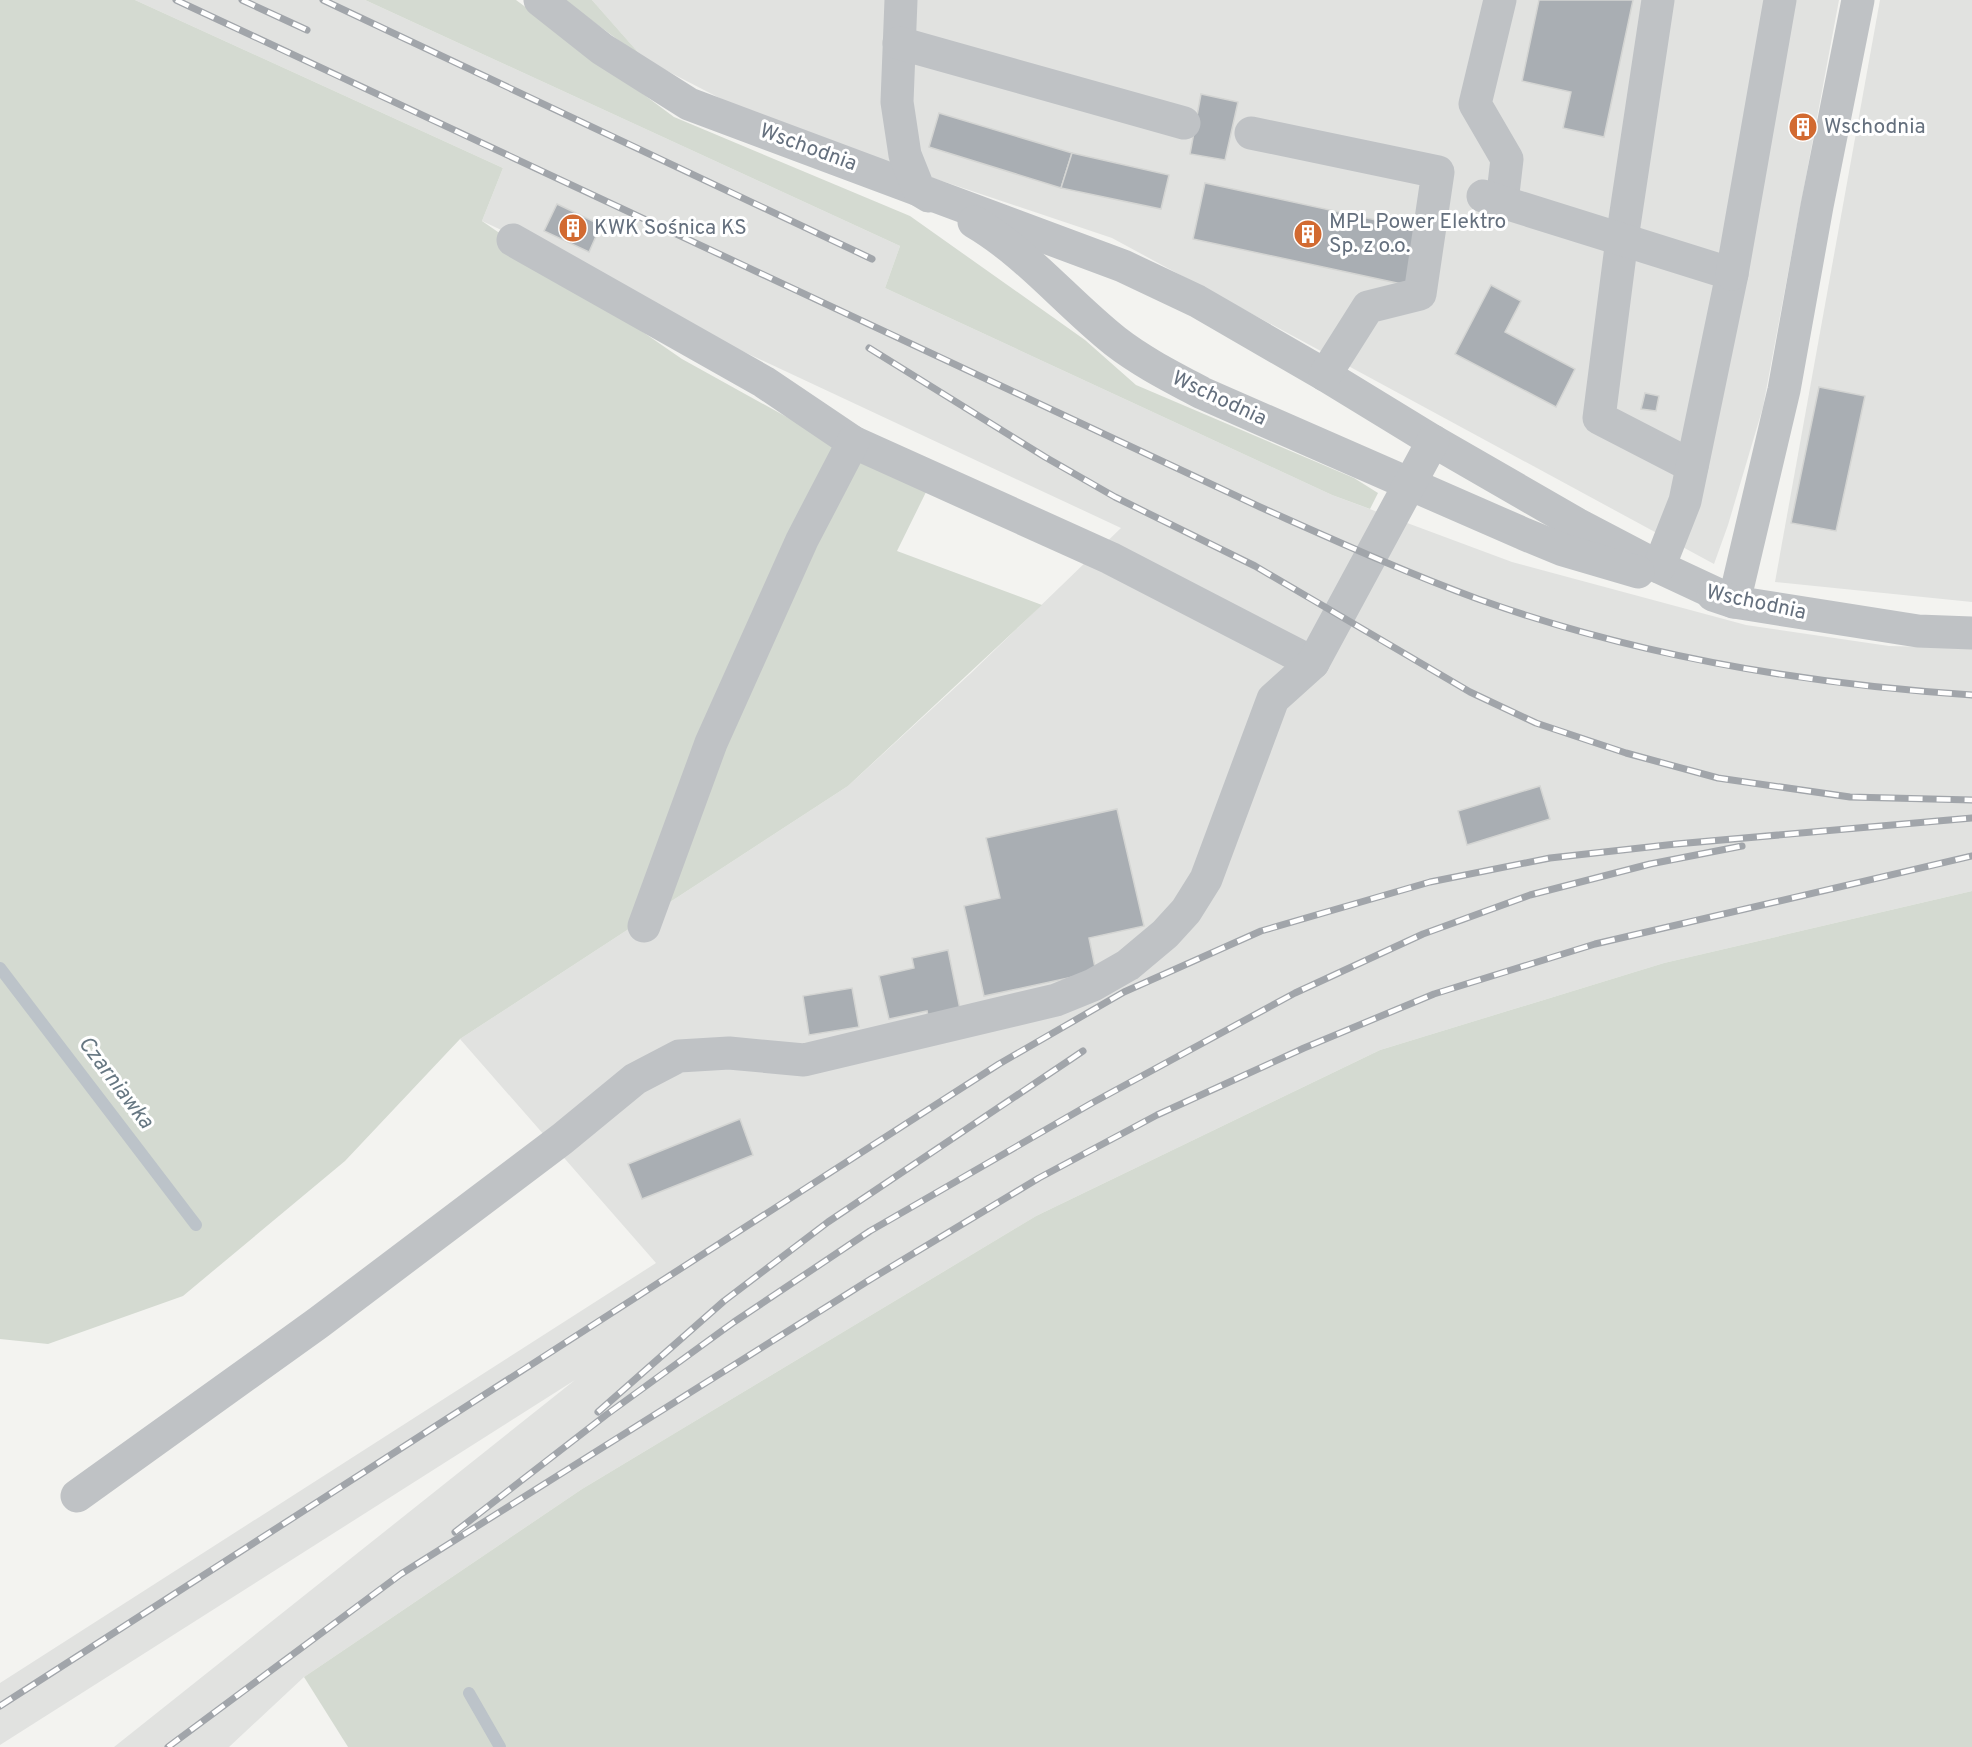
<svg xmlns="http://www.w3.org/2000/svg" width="1972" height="1747" font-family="Overpass,sans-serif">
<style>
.built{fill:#e1e2e0}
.green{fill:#d4dad1}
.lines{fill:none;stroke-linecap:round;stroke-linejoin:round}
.stream{stroke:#bcc3c9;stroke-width:12}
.building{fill:#a9aeb3;stroke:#d4d5d3;stroke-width:1.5}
.minor{stroke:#bfc2c5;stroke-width:33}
.rail-casing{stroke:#a1a5aa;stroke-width:7}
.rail{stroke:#fff;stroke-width:4.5;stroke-dasharray:14;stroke-linecap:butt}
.labels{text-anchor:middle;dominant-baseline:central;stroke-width:6;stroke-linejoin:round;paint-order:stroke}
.poi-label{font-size:21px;fill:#65707e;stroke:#fff;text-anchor:start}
.street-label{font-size:21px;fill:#65707e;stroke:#fff}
.water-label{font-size:22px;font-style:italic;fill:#667782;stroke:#fff}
</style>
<rect width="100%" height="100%" fill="#f3f3f0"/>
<!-- built -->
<g class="built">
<polygon points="135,0 365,0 900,246 885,288 1332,495 1512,562 1746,625 1889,646 1972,648 1972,891 1664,963 1380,1050 1036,1216 582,1489 304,1677 229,1747 114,1747 575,1380 0,1745 0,1683 656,1263 460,1039 848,786 971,673 1121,528 710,336 621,285 482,221 503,168"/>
<polygon points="592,0 1839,0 1763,407 1728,525 1714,564 1112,238 766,122 644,59"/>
<polygon points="1880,0 1972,0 1972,602 1775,582"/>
</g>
<!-- green -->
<g class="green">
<polygon points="0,0 135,0 503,168 482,221 682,359 794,421 928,488 897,551 1042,605 848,786 460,1039 345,1161 183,1296 48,1344 0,1339"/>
<polygon points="365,0 516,0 674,117 910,216 1085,340 1136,385 1354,478 1378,493 1370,509 1332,495 885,288 900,246"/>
<polygon points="564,0 592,0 644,59"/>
<polygon points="1972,891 1972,1747 348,1747 304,1677 582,1489 1036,1216 1380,1050 1664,963"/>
</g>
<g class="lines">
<!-- stream -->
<g class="stream">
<polyline points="0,968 196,1225"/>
<polyline points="469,1693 500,1747"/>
</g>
</g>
<!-- building -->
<g class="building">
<polygon points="1539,0 1633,0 1604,137 1563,128 1571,92 1522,81"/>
<polygon points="1201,94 1238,102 1225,160 1190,154"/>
<polygon points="939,113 1072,153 1061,188 929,147"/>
<polygon points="1797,116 1812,119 1809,137 1794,135"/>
<polygon points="1072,153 1169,175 1161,209 1061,188"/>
<polygon points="1205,183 1422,230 1411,286 1193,239"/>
<polygon points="557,204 601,225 589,252 544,231"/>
<polygon points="1491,285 1521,301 1505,332 1575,369 1556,407 1455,354"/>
<polygon points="1819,387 1865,396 1836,531 1791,523"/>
<polygon points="1645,393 1659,396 1656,411 1641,409"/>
<polygon points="1540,786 1550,819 1467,845 1458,811"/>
<polygon points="1117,809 1144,926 1089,938 1096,972 984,996 964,906 1000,898 986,838"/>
<polygon points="948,950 960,1009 928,1016 927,1011 889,1019 879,976 914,968 912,958"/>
<polygon points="852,988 859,1027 809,1035 803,996"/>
<polygon points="740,1119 753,1155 642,1199 628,1164"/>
</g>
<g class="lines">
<!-- minor -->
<g class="minor">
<polyline points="540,0 602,49 689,104 919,190 929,196"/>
<polyline points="901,0 897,102 905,155 919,190 1123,266 1197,301 1325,375 1433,441 1577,524 1659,567 1734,602 1784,390 1817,206 1858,0"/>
<polyline points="1500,0 1475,104 1507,159 1502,202"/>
<polyline points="1658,0 1622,239 1599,418 1692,466"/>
<polyline points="899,43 1184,123"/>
<polyline points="1251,133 1438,172 1420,294 1368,307 1325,375"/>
<polyline points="1483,196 1732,274 1685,501 1659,567"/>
<path d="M974 222C1027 253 1067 303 1115 341 1142 362 1172 377 1202 393L1524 534 1563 550 1638 572"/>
<polyline points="513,240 764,382 853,442 1110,558 1313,663"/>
<polyline points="1732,274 1780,0"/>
<polyline points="1713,595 1734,602 1918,631 1972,633"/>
<polyline points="644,926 711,743 802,540 853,442"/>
<polyline points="77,1496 318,1323 562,1139 635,1079 679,1056 729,1053 804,1060 1056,1000 1093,985 1128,965 1165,934 1186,911 1206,879 1273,699 1313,663 1433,441"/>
</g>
<!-- rail casing -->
<g class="rail-casing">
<g id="rail">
<path d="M176 0 1260 507C1332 539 1404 572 1478 599 1637 656 1804 684 1972 695"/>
<polyline points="242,0 307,30"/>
<polyline points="323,0 872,259"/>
<polyline points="869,348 1045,457 1115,497 1255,566 1470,692 1536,723 1626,753 1718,778 1850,797 1972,800"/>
<polyline points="598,1412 724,1301 828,1222 1083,1051"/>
<polyline points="455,1532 606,1415 734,1322 870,1231 1092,1103 1295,993 1423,934 1530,895 1650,864 1742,846"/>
<polyline points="0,1706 999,1064 1124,992 1261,931 1430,882 1550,858 1676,844 1972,818"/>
<polyline points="168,1747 401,1574 871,1279 1039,1178 1157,1115 1304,1048 1434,994 1595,944 1972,856"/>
</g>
</g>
<!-- rail -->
<use href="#rail" class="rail"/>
</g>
<!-- icons -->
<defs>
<g id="building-disc" transform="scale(1.5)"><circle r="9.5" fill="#d26a31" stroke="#fff"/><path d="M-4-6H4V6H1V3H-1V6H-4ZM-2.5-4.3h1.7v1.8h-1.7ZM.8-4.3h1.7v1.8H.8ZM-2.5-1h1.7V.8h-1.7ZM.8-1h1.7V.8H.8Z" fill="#fff"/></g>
</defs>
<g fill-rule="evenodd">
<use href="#building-disc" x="1803" y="127"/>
<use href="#building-disc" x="573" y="228"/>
<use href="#building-disc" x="1308" y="234"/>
</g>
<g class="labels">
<!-- poi labels -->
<g class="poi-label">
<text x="1824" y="127">Wschodnia</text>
<text x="1329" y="222">MPL Power Elektro<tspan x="1329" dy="24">Sp. z o.o.</tspan></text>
<text x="594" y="228">KWK Sośnica KS</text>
</g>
<!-- street labels -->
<g class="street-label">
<text transform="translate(808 148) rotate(20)">Wschodnia</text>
<text transform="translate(1219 399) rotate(25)">Wschodnia</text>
<text transform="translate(1756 603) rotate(12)">Wschodnia</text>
</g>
<!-- water labels -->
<g class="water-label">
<text transform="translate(115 1083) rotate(53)">Czarniawka</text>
</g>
</g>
</svg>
